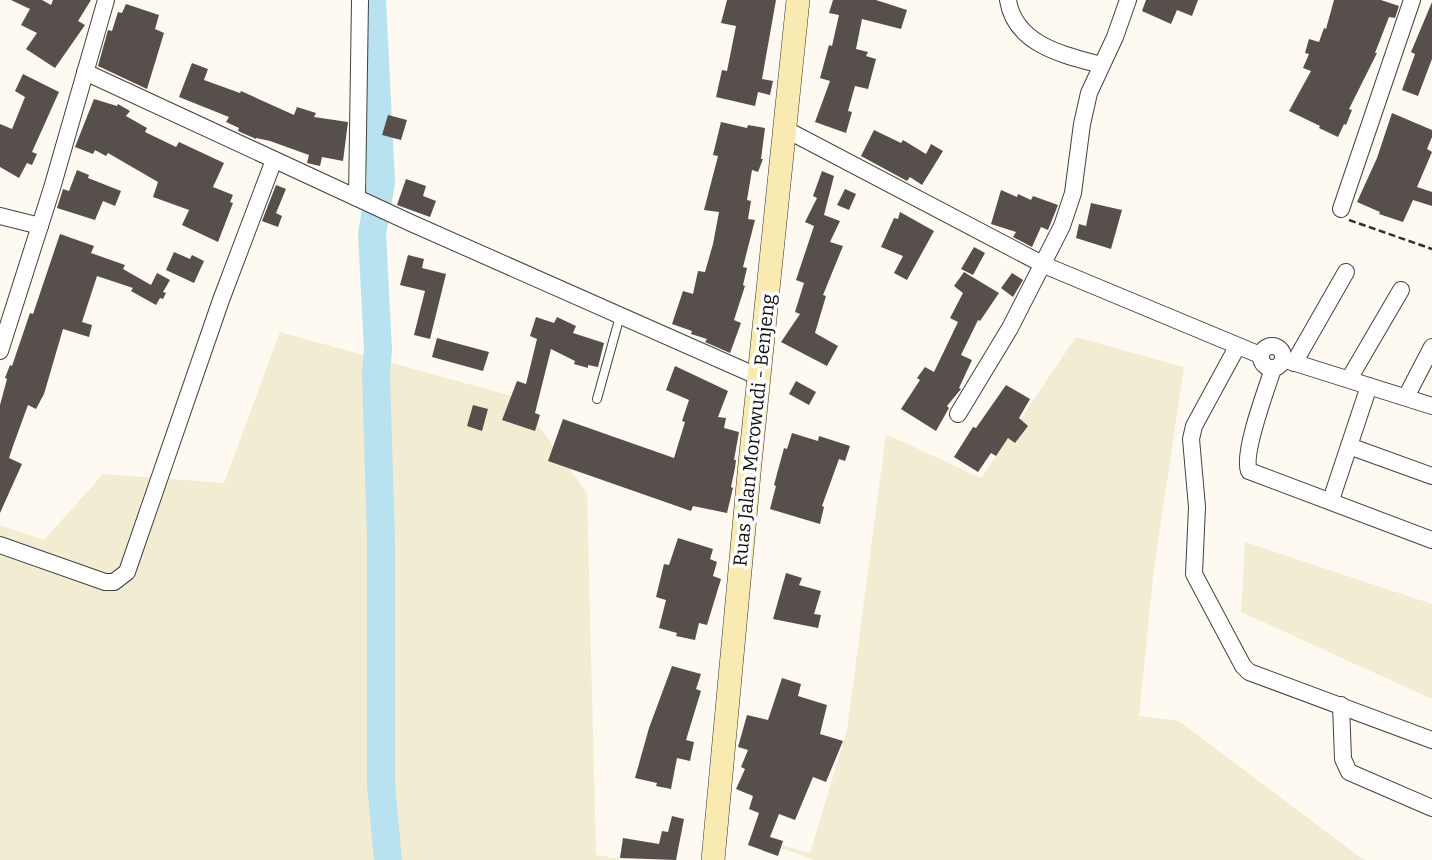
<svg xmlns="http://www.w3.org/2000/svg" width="1432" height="860" font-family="Bitter,serif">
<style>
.farmland{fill:#f2edd2}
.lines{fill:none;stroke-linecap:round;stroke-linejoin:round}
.river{stroke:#b9e2f1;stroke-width:28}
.building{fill:#564f4b}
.service-casing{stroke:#414141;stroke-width:10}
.minor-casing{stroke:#414141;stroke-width:18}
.secondary-casing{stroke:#303030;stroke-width:24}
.path{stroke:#303030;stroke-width:2.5;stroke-dasharray:7 3.5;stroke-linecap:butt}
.service{stroke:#fff;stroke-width:8}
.minor{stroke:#fff;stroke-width:16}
.secondary{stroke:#f9eab1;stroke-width:23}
.labels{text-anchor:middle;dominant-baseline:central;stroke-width:7;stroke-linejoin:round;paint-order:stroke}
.street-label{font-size:19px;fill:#0e0e0e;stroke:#fff}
</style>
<rect width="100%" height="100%" fill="#fefaf1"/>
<!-- farmland -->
<g class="farmland">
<polygon points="280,332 519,398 587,493 596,855 628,860 0,860 0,525 44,540 103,474 224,483"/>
<polygon points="1076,337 1184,367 1154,569 1139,716 1179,721 1361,858 1367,860 815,860 741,834 810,853 847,730 886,434 981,478"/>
<polygon points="1245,542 1432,604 1432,699 1241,612"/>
</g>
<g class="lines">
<!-- river -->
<polyline class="river" points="372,0 381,182 372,234 378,349 376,373 381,541 381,784 388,860"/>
</g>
<!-- building -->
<g class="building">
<polygon points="11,0 42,0 51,5 53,0 91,0 78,21 85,25 55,68 26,49 37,33 21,25 30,9"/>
<polygon points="727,0 776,0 762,79 773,81 770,95 758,92 755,106 716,97 722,70 727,71 736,26 721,23"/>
<polygon points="833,0 876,0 907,10 901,29 862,19 856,49 868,52 866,56 876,59 868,89 855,86 848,111 852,112 846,133 815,122 830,81 820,78 829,45 832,46 839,15 829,13"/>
<polygon points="1146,0 1198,0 1192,16 1177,10 1171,24 1142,11"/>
<polygon points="1334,0 1381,0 1399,6 1395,18 1389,17 1375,53 1377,53 1349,109 1352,110 1346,125 1344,124 1338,137 1319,128 1320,126 1289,111 1311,71 1303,68 1309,54 1305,53 1309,39 1319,42 1324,28 1326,29"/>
<polygon points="1432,2 1432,59 1418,96 1402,90 1415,54 1411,52"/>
<polygon points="126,4 159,15 155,29 164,33 147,89 98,66 108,30 112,31 118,12 122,13"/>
<polygon points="192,63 208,69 204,80 240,93 241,91 294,115 297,107 316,113 314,117 348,122 343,161 322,157 320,166 307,163 309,155 270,141 256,138 256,139 238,131 239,128 226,122 229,117 179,97"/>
<polygon points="23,74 59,92 32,152 37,154 32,165 27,163 19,178 0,167 0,124 12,129 25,97 15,91"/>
<polygon points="94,99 117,106 118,104 130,111 126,116 147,128 145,132 176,147 179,142 224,163 213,187 233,195 230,202 233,203 218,242 182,225 189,210 153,197 158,182 108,153 106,156 95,150 93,154 75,147"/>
<polygon points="1392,113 1432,130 1432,137 1427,149 1432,152 1417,187 1432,192 1432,206 1413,200 1403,222 1379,214 1380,212 1357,202 1377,158"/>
<polygon points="388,115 407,120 401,140 382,135"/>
<polygon points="721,122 747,128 748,125 765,128 761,159 763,159 758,172 752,170 747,200 751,201 748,219 755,220 743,267 747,268 743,285 745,286 734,320 741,323 730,353 705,342 707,339 691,334 692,331 672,324 683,291 693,294 698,271 705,272 713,244 719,212 704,210 718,156 713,155"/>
<polygon points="874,130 901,143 903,140 926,154 931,144 943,151 922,185 910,177 907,181 861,156"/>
<polygon points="77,170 89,175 88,178 121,191 115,206 103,201 95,220 57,208 63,189 69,191"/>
<polygon points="822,171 834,176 824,215 840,221 830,242 843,246 823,295 826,296 815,333 838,346 827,366 781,342 800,314 795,312 804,283 796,280 814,226 805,222 817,198 813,196"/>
<polygon points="406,179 426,186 423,196 436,201 430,217 397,205"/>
<polygon points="276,185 286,189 276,213 282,216 278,227 262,221"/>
<polygon points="845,189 856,194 849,210 837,205"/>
<polygon points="1001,190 1017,197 1018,194 1031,200 1033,196 1058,205 1048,230 1041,227 1032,247 1013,237 1016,232 991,224"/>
<polygon points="1091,203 1122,210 1111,249 1076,238 1079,224 1086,226"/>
<polygon points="900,212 934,231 907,280 894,273 903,256 881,247 894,218 898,219"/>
<polygon points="60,234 94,246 91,253 125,265 123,269 151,285 157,273 170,280 163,292 166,293 163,299 160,298 156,305 131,291 133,288 97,276 82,322 92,325 89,337 63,329 44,394 36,409 28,405 13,446 9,458 22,464 0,513 0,405 7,379 5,378 10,365 12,366 30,313 33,314"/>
<polygon points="974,247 985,253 973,275 961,269"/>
<polygon points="174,252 190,259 192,255 204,261 194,283 166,270"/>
<polygon points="408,255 424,259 422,268 446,274 430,339 414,335 425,291 400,285"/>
<polygon points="964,272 999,293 980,321 978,320 961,355 972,360 959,388 961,389 947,406 949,408 936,431 901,409 920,380 917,378 925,367 934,372 958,322 950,318 963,293 954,286"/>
<polygon points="1012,273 1023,280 1013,297 1001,288"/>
<polygon points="536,317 554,323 557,317 576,326 573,333 604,343 598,367 588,365 588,368 574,364 575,361 551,349 535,413 540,415 535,431 502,420 517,381 526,384 537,339 530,336"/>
<polygon points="437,338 489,352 483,371 432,357"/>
<polygon points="675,366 728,391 718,417 726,418 724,428 739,432 734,460 736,460 735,468 731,487 733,488 727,513 693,506 691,511 548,461 563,419 674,458 685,422 682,421 689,400 666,390"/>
<polygon points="796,381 816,392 809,405 789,394"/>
<polygon points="1006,385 1030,399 1019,418 1028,426 1015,443 1008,438 996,456 991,453 978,472 954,457 973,427 976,428"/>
<polygon points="473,405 488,409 482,431 467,426"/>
<polygon points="792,433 818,441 819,436 850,446 845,461 839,459 822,506 824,507 820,524 770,509 776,486 774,485 784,448 787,449"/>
<polygon points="678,538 713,549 710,559 717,562 713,576 721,579 707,625 699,623 695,640 676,636 677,633 659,628 666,600 656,597 664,564 669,565"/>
<polygon points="786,573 802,578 799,585 821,591 814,614 821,615 818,628 773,619"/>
<polygon points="672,666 701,674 696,689 701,691 686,740 694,742 690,761 677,758 671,789 656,786 657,783 635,778 649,728"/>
<polygon points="782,678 801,684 798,696 827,705 820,734 843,741 826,782 813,777 795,820 779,814 770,837 783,841 778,856 748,845 759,813 749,809 753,796 736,789 745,769 741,767 748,750 738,747 747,715 768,720"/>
<polygon points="672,816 684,819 676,860 620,858 623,838 659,844 662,831 668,832"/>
</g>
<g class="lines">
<!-- service casing -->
<g class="service-casing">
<polyline id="service" points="597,399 620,316"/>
</g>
<!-- minor casing -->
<g class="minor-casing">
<g id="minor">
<path d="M1008 0C1015 45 1064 55 1101 65"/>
<polyline points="85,72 411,223 759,377"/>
<polyline points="785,129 1044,265 1260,355"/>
<polyline points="357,198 360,0"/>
<polyline points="1341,209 1412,0"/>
<polyline points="0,216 40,226"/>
<circle cx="1272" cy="357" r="11"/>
<polyline points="1237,347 1194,426 1191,439 1197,507 1194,574 1243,666 1249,672 1432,740"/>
<polyline points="0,351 52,188 106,0"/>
<polyline points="1283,359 1432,406"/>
<polyline points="1294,363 1346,272"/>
<path d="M1273 369C1266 390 1242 454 1249 471L1432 540"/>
<polyline points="1349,379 1401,290"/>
<polyline points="1406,397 1432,347"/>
<polyline points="958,414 1010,328 1062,226 1073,193 1082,124 1089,93 1115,37 1128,0"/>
<polyline points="1349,446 1432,476"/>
<polyline points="1331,500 1369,386"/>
<polyline points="0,545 105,582 114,582 127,572 221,300 274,160"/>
<polyline points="1341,705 1343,759 1349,772 1432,808"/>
</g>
</g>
<!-- secondary casing -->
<g class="secondary-casing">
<polyline id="secondary" points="713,860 750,463 798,0"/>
</g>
<!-- path -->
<polyline class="path" points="1349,220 1432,249"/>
<!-- service -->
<use href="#service" class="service"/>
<!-- minor -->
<use href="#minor" class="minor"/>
<!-- secondary -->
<use href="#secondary" class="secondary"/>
</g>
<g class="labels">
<!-- street labels -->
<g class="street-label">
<text transform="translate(754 430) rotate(-84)">Ruas Jalan Morowudi - Benjeng</text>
</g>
</g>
</svg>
